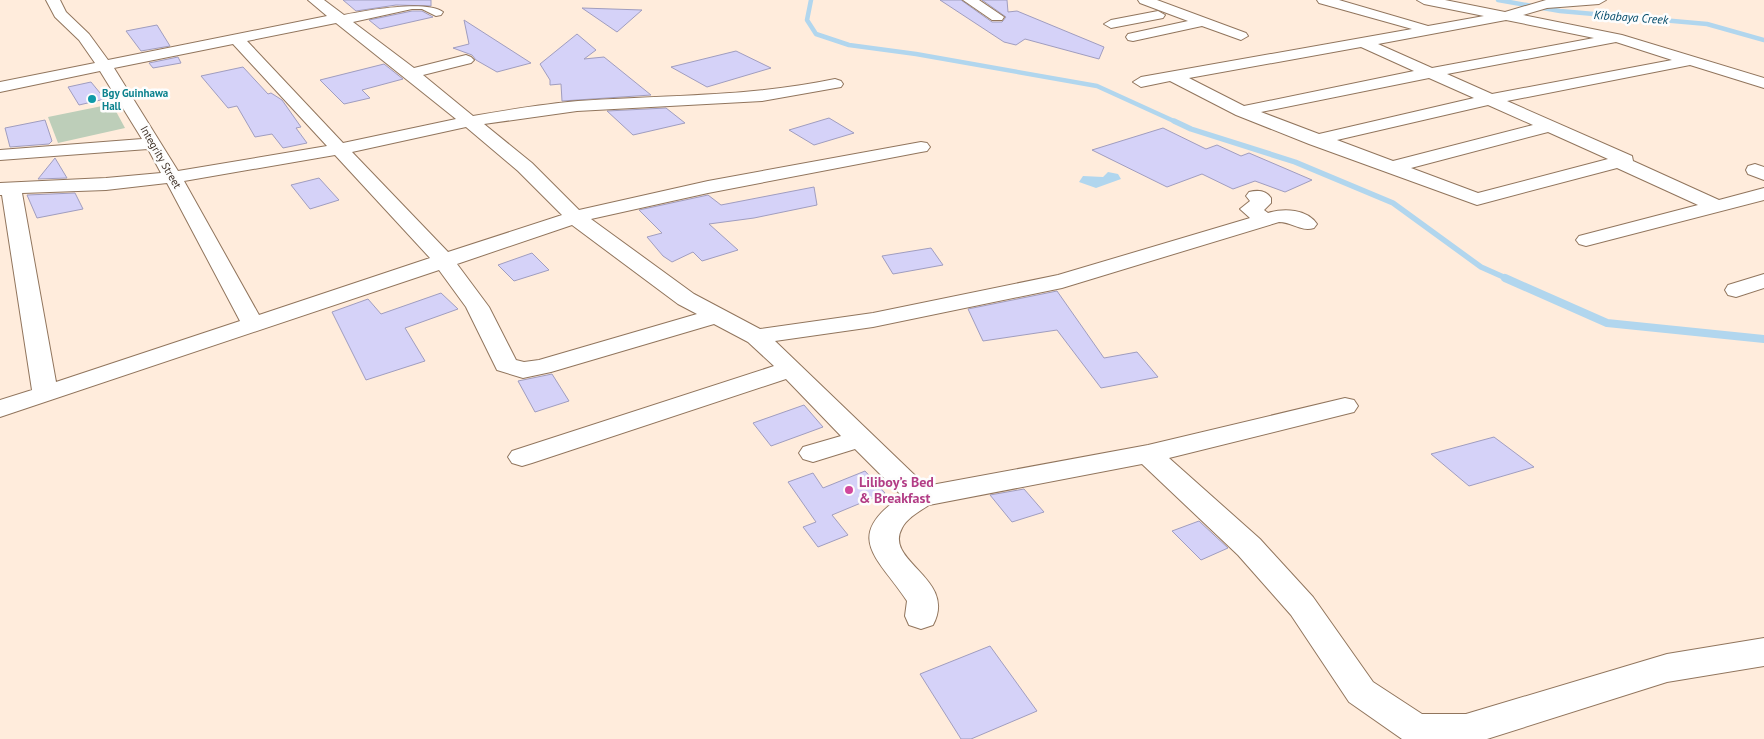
<svg xmlns="http://www.w3.org/2000/svg" width="1764" height="739" font-family="'PT Sans',sans-serif">
<style>
.green{fill:#bdceb9}
.water{fill:#b1d6ee}
.lines{fill:none;stroke-linecap:round;stroke-linejoin:round}
.stream-far2{stroke:#b1d6ee;stroke-width:4.5}
.stream-far1{stroke:#b1d6ee;stroke-width:5.5}
.stream{stroke:#b1d6ee;stroke-width:8}
.building{fill:#d5d2f8;stroke:#a09dbf}
.minor-casing{stroke:#91755d;stroke-width:2}
.minor{fill:#fff;fill-rule:evenodd}
.culture-dot{fill:#0f9aa8;stroke:#fdfdfd;stroke-width:2}
.hotel-dot{fill:#d1479c;stroke:#fdfdfd;stroke-width:2}
.labels{text-anchor:middle;dominant-baseline:central;stroke-width:5;stroke-linejoin:round;paint-order:stroke}
.far-culture-label{font-size:11px;font-weight:bold;fill:#0d838f;stroke:#fdfdfd;text-anchor:start}
.far-street-label{font-size:11px;fill:#43362c;stroke:#fdfdfd}
.far-water-label{font-size:12px;font-style:italic;fill:#014968;stroke:#fdfdfd}
.hotel-label{font-size:14px;font-weight:bold;fill:#b23c85;stroke:#fdfdfd;text-anchor:start}
</style>
<rect width="100%" height="100%" fill="#ffecdc"/>
<!-- green -->
<polygon class="green" points="112,104 125,128 58,143 48,117"/>
<!-- water -->
<polygon class="water" points="1108,172 1118,174 1121,179 1096,188 1079,182 1083,176 1103,177"/>
<g class="lines">
<!-- stream-far2 -->
<g class="stream-far2">
<polyline points="811,0 807,20 816,34 849,45 916,54 1097,86 1176,122"/>
<polyline points="1498,0 1560,11 1707,24 1764,40"/>
</g>
<!-- stream-far1 -->
<polyline class="stream-far1" points="1174,121 1191,129 1295,162 1393,203 1481,267 1508,279"/>
<!-- stream -->
<polyline class="stream" points="1505,278 1607,323 1764,339"/>
</g>
<!-- building -->
<g class="building">
<polygon points="343,0 431,0 431,6 396,5 356,11"/>
<polygon points="940,0 961,0 992,22 1002,22 1006,17 982,0 1007,0 1008,12 1017,11 1104,47 1099,59 1025,39 1016,45 1004,42"/>
<polygon points="582,8 642,10 617,32"/>
<polygon points="412,11 422,11 433,17 380,29 369,20"/>
<polygon points="464,20 531,63 497,72 476,60 472,55 453,48 469,44"/>
<polygon points="157,25 170,46 141,51 126,31"/>
<polygon points="577,34 596,50 584,59 604,57 651,95 562,101 561,84 550,85 550,80 540,64"/>
<polygon points="736,51 771,68 707,87 671,67"/>
<polygon points="178,57 181,63 153,68 149,63"/>
<polygon points="384,64 403,79 362,90 370,98 344,104 320,80"/>
<polygon points="243,67 268,94 271,93 282,100 301,127 296,128 307,143 283,148 272,134 255,137 237,106 228,108 201,76"/>
<polygon points="91,82 105,99 79,105 68,87"/>
<polygon points="666,108 685,123 633,135 607,111"/>
<polygon points="829,118 854,133 814,145 789,130"/>
<polygon points="45,120 52,141 49,144 10,147 5,128"/>
<polygon points="1163,128 1206,149 1217,145 1241,156 1249,153 1312,180 1285,192 1255,181 1233,189 1202,174 1167,187 1092,150"/>
<polygon points="55,158 67,178 38,179"/>
<polygon points="319,178 339,200 310,209 291,185"/>
<polygon points="814,187 817,205 754,218 709,224 738,250 702,261 693,252 672,262 663,256 647,237 662,233 639,210 708,195 721,205"/>
<polygon points="75,193 83,209 37,218 27,195"/>
<polygon points="931,248 943,265 893,274 882,256"/>
<polygon points="532,253 549,270 514,281 498,265"/>
<polygon points="1057,291 1104,358 1137,352 1158,377 1101,388 1057,330 983,341 968,309"/>
<polygon points="441,293 458,309 405,328 425,361 366,380 332,312 368,299 381,314"/>
<polygon points="552,374 569,401 535,412 518,381"/>
<polygon points="804,405 823,427 771,446 753,423"/>
<polygon points="1494,437 1534,467 1469,486 1431,454"/>
<polygon points="865,471 885,493 832,515 848,535 818,547 803,527 816,522 788,482 813,473 823,488"/>
<polygon points="1024,489 1044,512 1012,522 990,495"/>
<polygon points="1199,521 1228,548 1201,560 1172,531"/>
<polygon points="990,646 1037,711 971,739 961,739 920,674"/>
</g>
<g class="lines">
<!-- minor casing -->
<g class="minor-casing">
<g id="minor">
<path d="M46 0H60L66 12 89 34 108 60 327 16 308 0H324L344 15C368 10 426 0 443 12L441 15 436 16 422 9H412L353 22 414 68 466 55 471 57 474 60 471 63 423 75 473 116C508 110 543 104 578 101 665 95 750 97 835 79L841 81 843 84 841 87 762 101 577 111 484 124 532 163 579 210 708 181 921 142 927 143 930 147 927 151 921 152 708 193 591 219 694 294 760 329 873 313 1058 275 1250 218 1240 209 1250 201 1246 196 1249 192C1257 190 1266 190 1271 198V203L1264 210 1268 213C1284 208 1307 209 1317 224L1314 228C1301 232 1292 222 1279 222L1062 288 873 327 775 341 926 486 1148 445 1345 398 1354 400 1358 406 1354 412 1169 458 1260 539 1313 597 1373 682 1422 714H1466L1667 654 1764 638V666L1667 682 1487 739H1402L1349 702 1291 615 1238 555 1142 464 929 505C920 511 907 518 902 528 883 562 958 578 933 625L921 629 909 625 905 616 907 601C879 558 841 537 902 496L855 449 813 462 803 459 799 453 803 447 841 436 786 379 532 463 522 466 512 463 508 457 512 451 774 366 748 342 714 324 551 372 523 378 497 370 466 307 439 270 0 417V400L32 390 2 195H0V183L106 178 161 173 148 149 0 160V150L142 139 100 71 0 92V82L95 63 79 40 55 17ZM336 23 456 119 343 143 247 41ZM233 44 327 146 178 171 114 68ZM466 127 518 171 562 215 448 252 352 152ZM335 155 430 258 259 315 184 181ZM167 183 240 321 56 382 22 193 106 190ZM572 225 678 304 697 314 539 360 524 362 516 360 489 307 457 264Z"/>
<polygon points="963,0 979,0 1004,17 1002,20 992,20"/>
<polygon points="1138,0 1157,0 1246,33 1248,36 1241,40 1202,26 1133,41 1128,40 1126,37 1128,34 1188,21 1140,3"/>
<path d="M1317 0H1339L1428 26 1484 16 1424 4 1417 0H1445L1505 12 1546 0H1606L1599 4 1547 8 1523 15 1622 35 1764 78V88L1690 65 1507 101 1632 156 1633 161 1719 200 1764 188V200L1586 246 1579 244 1576 240 1579 236 1698 205 1617 168 1477 205 1309 144 1236 115 1170 81 1141 87 1133 82 1141 77 1412 29 1319 3ZM1506 20 1594 38 1432 68 1378 44ZM1616 42 1672 60 1492 94 1447 74ZM1361 47 1414 71 1244 106 1189 78ZM1429 78 1474 98 1319 134 1261 112ZM1488 105 1533 125 1393 161 1337 140ZM1548 132 1608 159 1478 193 1411 168Z"/>
<polygon points="1158,11 1165,15 1163,18 1111,28 1104,24 1111,20"/>
<polygon points="1755,164 1764,167 1764,180 1748,174 1746,170 1748,166"/>
<polygon points="1764,274 1764,288 1736,297 1728,295 1725,290 1728,285"/>
</g>
</g>
<!-- minor -->
<use href="#minor" class="minor"/>
</g>
<!-- markers -->
<circle class="culture-dot" cx="92" cy="99" r="5"/>
<circle class="hotel-dot" cx="849" cy="490" r="5"/>
<g class="labels">
<!-- far-culture labels -->
<g class="far-culture-label">
<text x="102" y="93">Bgy Guinhawa<tspan x="102" dy="13">Hall</tspan></text>
</g>
<!-- far-street labels -->
<g class="far-street-label">
<text transform="translate(161 157) rotate(60)">Integrity Street</text>
</g>
<!-- far-water labels -->
<g class="far-water-label">
<text transform="translate(1631 17) rotate(4)">Kibabaya Creek</text>
</g>
<!-- hotel labels -->
<g class="hotel-label">
<text x="859" y="482">Liliboy’s Bed<tspan x="859" dy="16">&amp; Breakfast</tspan></text>
</g>
</g>
</svg>
